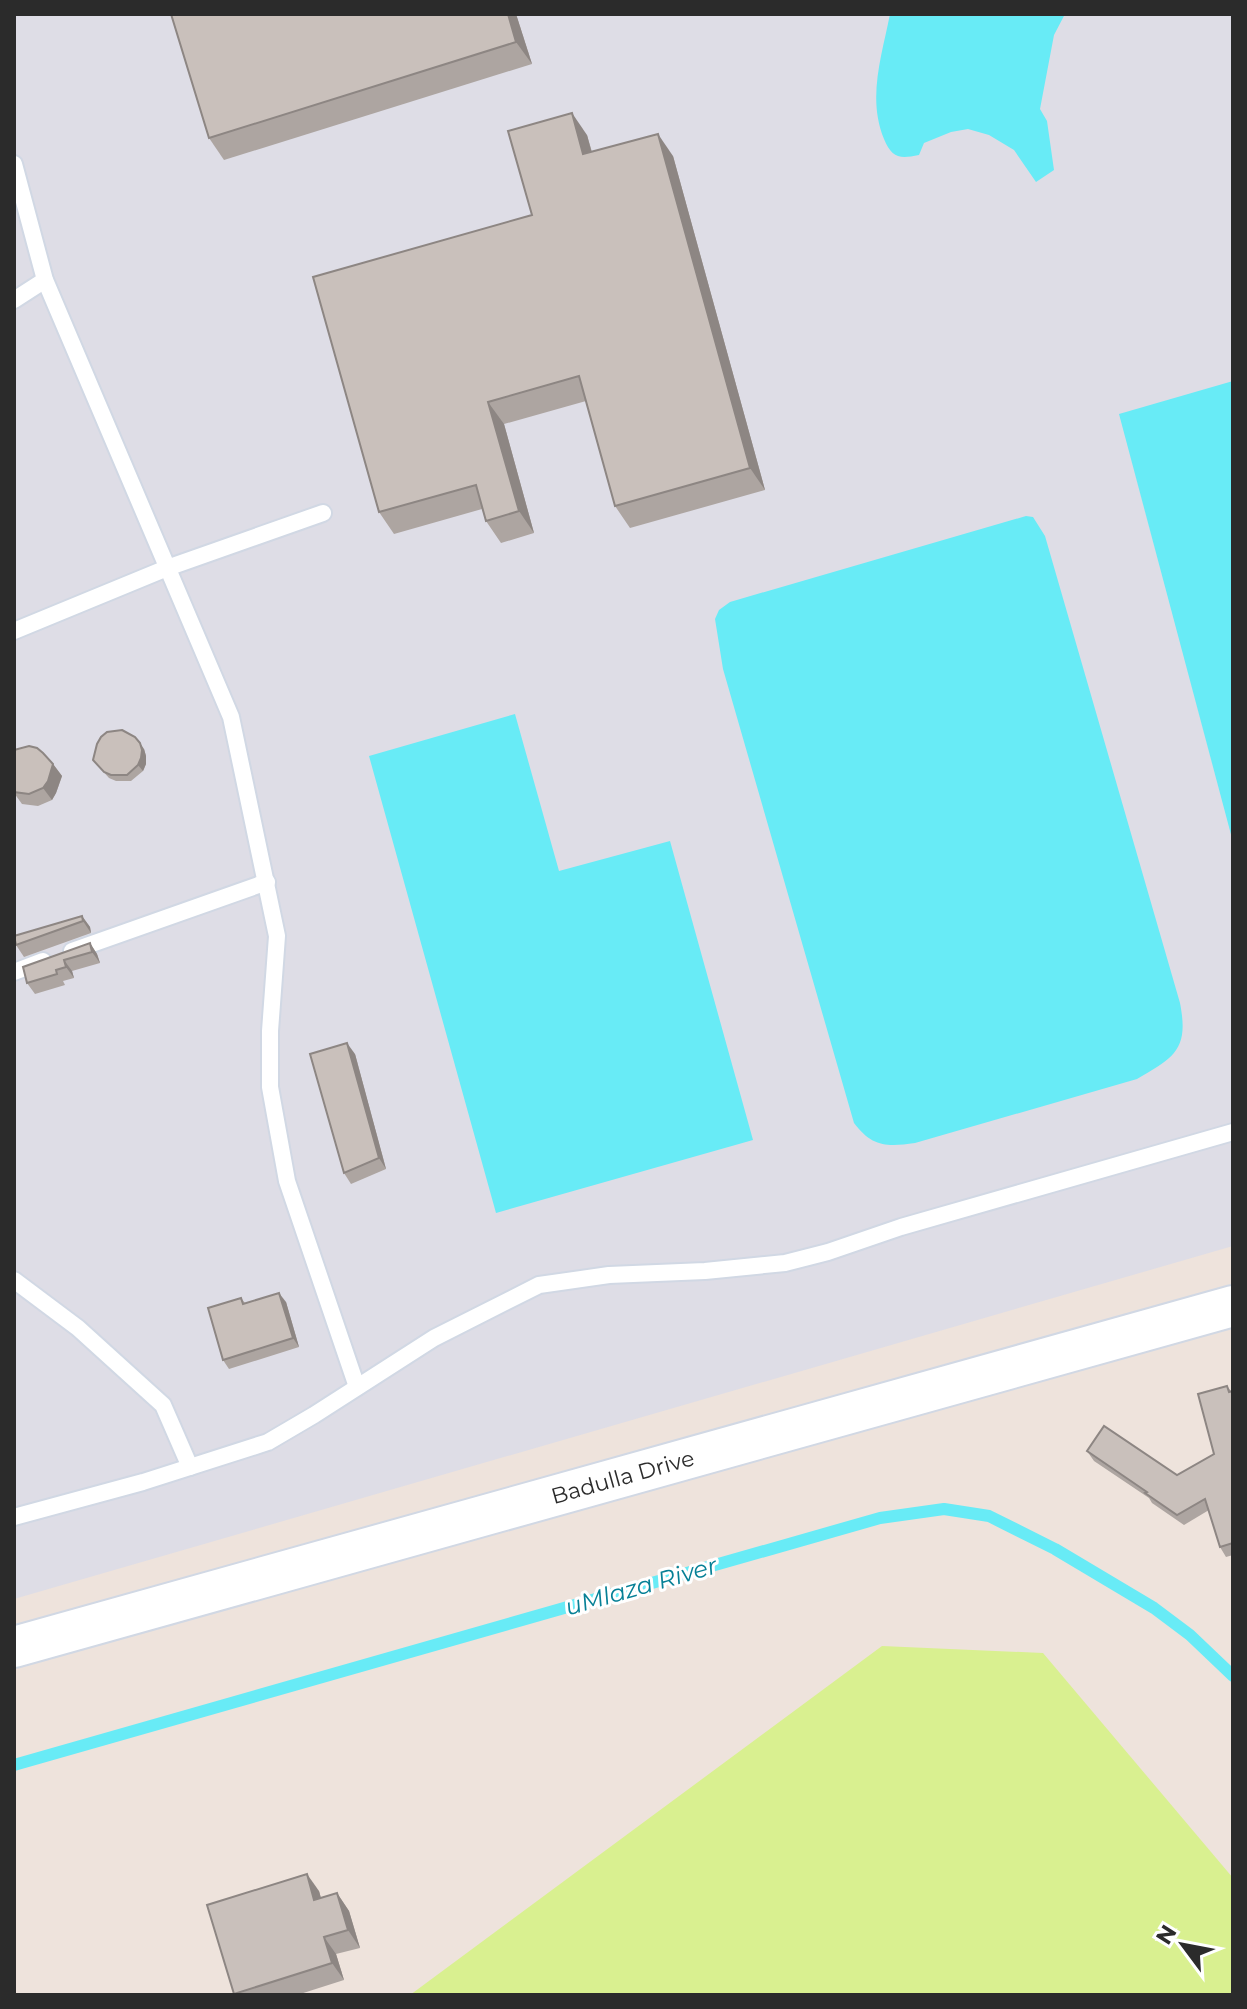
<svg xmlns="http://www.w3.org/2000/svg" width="1247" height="2009" font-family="Montserrat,sans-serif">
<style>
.industrial{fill:#dedde6}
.pitch{fill:#d9f090}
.water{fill:#68ebf6}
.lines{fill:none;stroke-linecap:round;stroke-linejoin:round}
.stream{stroke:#68ebf6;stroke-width:12}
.service-casing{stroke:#d1d8e4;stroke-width:20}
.tertiary-casing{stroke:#d1d8e4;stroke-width:44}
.service{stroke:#fff;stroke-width:16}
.tertiary{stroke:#fff;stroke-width:40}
.wall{fill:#ada5a1}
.shaded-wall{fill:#8d8683}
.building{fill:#c9c0bb;stroke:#8d8683;stroke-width:2}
.labels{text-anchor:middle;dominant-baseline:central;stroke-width:6;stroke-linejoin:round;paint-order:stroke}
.street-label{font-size:22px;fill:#2b2b2b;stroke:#fff}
.water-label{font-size:24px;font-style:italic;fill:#068096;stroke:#fff}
</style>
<rect width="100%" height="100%" fill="#eee3dc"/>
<!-- industrial -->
<polygon class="industrial" points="14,14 1233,14 1233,1246 14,1599"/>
<!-- pitch -->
<polygon class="pitch" points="882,1646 1043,1653 1233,1878 1233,1995 410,1995"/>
<!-- water -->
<g class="water">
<path d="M890 14H1065L1054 35 1040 109 1047 121 1054 170 1036 182 1014 150 989 135 968 129 951 132 924 143 919 155C899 159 892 158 884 139 867 98 882 55 890 14Z"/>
<polygon points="1233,381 1233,842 1119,414"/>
<path d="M1026 516 1033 517 1045 536 1180 1003C1189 1049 1175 1057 1137 1079L915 1143C887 1147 872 1147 854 1123L723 669 715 619 719 610 730 602Z"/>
<polygon points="515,714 559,871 670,841 753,1140 496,1213 369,756"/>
</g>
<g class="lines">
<!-- stream -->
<polyline class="stream" points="14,1765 880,1518 944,1509 989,1516 1055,1549 1154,1608 1190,1635 1233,1676"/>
<!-- service casing -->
<g class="service-casing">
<g id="service">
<polyline points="14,164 45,280 231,717 277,936 270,1031 270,1087 287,1181 357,1387"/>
<polyline points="14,300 45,280"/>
<polyline points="14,631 167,568 323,513"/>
<polyline points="72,951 267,882"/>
<polyline points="14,972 43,961"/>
<polyline points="14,1280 78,1328 163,1405 190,1467"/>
<polyline points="14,1517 143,1482 268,1442 314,1415 434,1338 539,1285 609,1275 705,1271 785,1263 828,1252 901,1227 1233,1132"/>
</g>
</g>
<!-- tertiary casing -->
<g class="tertiary-casing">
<g id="tertiary">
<path id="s1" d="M14 1647 1233 1306"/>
</g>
</g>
<!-- service -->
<use href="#service" class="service"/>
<!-- tertiary -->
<use href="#tertiary" class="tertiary"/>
</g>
<!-- wall -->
<g class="wall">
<polygon points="516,14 532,64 224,160 209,138"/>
<polygon points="587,135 592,152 673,156 765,490 630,528 615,506 586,401 504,424 534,533 501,543 486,521 482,509 394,534 379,512 532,215"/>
<polygon points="144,749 146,756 146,764 143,771 131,781 116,781 109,778 93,760"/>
<polygon points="14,750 53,764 62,776 56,793 52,800 38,806 22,804 14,793"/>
<polygon points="82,916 90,927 91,933 24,957 16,945"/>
<polygon points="90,943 97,954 100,963 72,971 74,978 63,981 65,985 35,994 27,983"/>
<polygon points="355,1054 386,1169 351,1184 344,1173"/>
<polygon points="241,1298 245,1303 286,1302 299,1347 229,1369 223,1360"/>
<polygon points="1227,1386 1231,1391 1233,1391 1233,1555 1226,1557 1220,1547 1209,1510 1184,1525 1152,1503 1149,1498 1094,1461 1087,1451 1177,1475 1214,1454"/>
<polygon points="319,1891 321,1898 337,1893 349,1911 360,1948 336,1954 344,1980 297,1995 234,1995 234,1994"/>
</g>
<!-- shaded-wall -->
<g class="shaded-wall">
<polygon points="508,14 516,14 532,64 516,42"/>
<polygon points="572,113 587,135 598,176 583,154"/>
<polygon points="658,134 673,156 765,490 750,468"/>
<polygon points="488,402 504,424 534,533 519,511"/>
<polygon points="140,743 144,749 146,756 146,764 143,771 138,765"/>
<polygon points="53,764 62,776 56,793 52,800 43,788"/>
<polygon points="82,916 90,927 91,933 83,921"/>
<polygon points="90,943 97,954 100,963 92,952"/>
<polygon points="64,960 72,971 74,978 66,967"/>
<polygon points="347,1043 355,1054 386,1169 379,1158"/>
<polygon points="279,1293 286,1302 299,1347 293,1338"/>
<polygon points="307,1874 319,1891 326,1917 314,1900"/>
<polygon points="337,1893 349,1911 360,1948 348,1930"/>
<polygon points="324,1937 336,1954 344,1980 332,1963"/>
</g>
<!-- building -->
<g class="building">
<polygon points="171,14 508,14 516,42 209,138"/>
<polygon points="572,113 583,154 658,134 750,468 615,506 579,376 488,402 519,511 486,521 476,485 379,512 313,277 532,215 508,131"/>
<polygon points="122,730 135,737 140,743 142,750 141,758 138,765 127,775 111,775 104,772 93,760 97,744 101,737 107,732"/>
<polygon points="29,746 37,748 43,753 53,764 48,781 43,788 29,794 14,792 14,750"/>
<polygon points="82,916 83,921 16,945 14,936"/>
<polygon points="90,943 92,952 64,960 66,967 56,970 57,974 27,983 23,967"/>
<polygon points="347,1043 379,1158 344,1173 310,1054"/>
<polygon points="279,1293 293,1338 223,1360 208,1308 241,1298 243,1304"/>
<polygon points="1227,1386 1229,1392 1233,1391 1233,1543 1220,1547 1205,1499 1177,1515 1145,1493 1147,1492 1087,1451 1104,1426 1177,1475 1214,1454 1198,1394"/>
<polygon points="307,1874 314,1900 337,1893 348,1930 324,1937 332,1963 234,1994 207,1905"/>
</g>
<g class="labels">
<!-- street labels -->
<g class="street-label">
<text stroke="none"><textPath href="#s1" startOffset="632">Badulla Drive</textPath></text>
</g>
<!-- water labels -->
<g class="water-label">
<text transform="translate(641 1586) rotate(-16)">uMlaza River</text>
</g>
</g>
<!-- border -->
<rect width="1247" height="2009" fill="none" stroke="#2b2b2b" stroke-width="32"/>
<!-- north arrow -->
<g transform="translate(1183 1945) rotate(302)" stroke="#ffffff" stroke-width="6" paint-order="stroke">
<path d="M0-6L14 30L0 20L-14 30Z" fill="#2b2b2b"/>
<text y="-12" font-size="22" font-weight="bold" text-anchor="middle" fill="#2b2b2b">N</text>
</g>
</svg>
